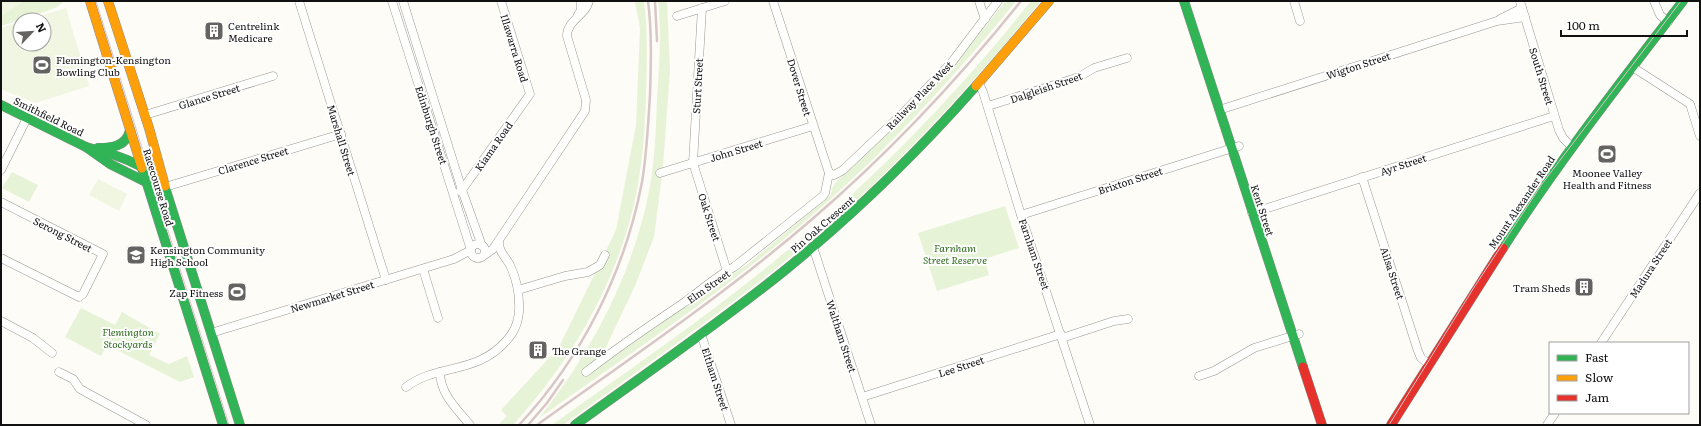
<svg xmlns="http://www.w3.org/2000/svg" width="1701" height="426" font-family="Literata,serif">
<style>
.green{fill:#e7f3d7}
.pitch{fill:#f0f6e1}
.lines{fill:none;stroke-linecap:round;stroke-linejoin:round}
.street-casing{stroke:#979795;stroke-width:9}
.fast-casing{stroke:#8e8d8b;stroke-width:10}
.slow-casing{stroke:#8e8d8b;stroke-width:10}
.jam-casing{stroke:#8e8d8b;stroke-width:10}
.street{stroke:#fffffe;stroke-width:8}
.fast{stroke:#30b455;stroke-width:9}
.slow{stroke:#ff9f0a;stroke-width:9}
.jam{stroke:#e5322d;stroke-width:9}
.tram{stroke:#d9c6c7;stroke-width:1}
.rail{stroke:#d9c6c7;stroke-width:2.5}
.labels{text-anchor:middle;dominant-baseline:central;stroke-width:4;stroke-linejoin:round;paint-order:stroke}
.poi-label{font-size:10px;fill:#111;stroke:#fff;text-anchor:start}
.street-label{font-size:10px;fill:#111;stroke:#fff}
.park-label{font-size:10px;font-style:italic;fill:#2f6b1f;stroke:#fff}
</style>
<rect width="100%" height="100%" fill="#fdfcf7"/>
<!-- green -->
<g class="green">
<polygon points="1,1 64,1 57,7 50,10 1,26"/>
<path d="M635 1H644C648 32 647 64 646 95 645 138 641 182 629 224 607 299 566 367 513 425H498L507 416 501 410 559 347 616 230 636 125 640 28Z"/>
<path d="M658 1H667L670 70 663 167 654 237 635 286 595 370 711 288 748 264 831 195 832 188 836 182 920 101 949 70 1006 1H1016C940 95 857 182 762 257 690 314 614 365 539 418 591 353 633 274 649 191 655 160 656 129 657 98 659 66 662 33 658 1Z"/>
<path d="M1031 1H1041C973 83 902 162 821 232 739 301 650 362 563 425H552C630 369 710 315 783 254 875 179 957 94 1031 1Z"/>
<polygon points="12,172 38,185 29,202 2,188"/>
<polygon points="1005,206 1019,248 984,259 989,275 937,291 918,233"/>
<polygon points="81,308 115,325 122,312 160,334 149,355 169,364 187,356 194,377 180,382 107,345 101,356 65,337"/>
</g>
<!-- pitch -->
<g class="pitch">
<polygon points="1,1 24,1 1,16"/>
<polygon points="66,8 89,86 35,103 1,89 1,28 20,22 20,44 44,44 44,20 27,20"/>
<polygon points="98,179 127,194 119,211 89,195"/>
</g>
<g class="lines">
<!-- street casing -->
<g class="street-casing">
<g id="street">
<polyline points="299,1 386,280"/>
<polyline points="392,1 471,250"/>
<polyline points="403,1 462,190 482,246"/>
<polyline points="773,1 829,173"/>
<polyline points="979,1 985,19"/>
<polyline points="1294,1 1300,21"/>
<polyline points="1520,1 1559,130 1563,138 1572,147"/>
<polyline points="1654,1 1660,15 1668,22"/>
<polyline points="702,8 693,163 727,271"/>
<polyline points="578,15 581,10 581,1"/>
<polyline points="677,16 725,1"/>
<polyline points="1500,19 1522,8"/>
<polyline points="1634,68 1690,104 1700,136"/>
<polyline points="979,83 983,92 1021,215 1090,425"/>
<polyline points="988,106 1079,77 1094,68 1127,58"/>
<polyline points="1219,110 1497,21 1525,17"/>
<polyline points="145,115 273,76"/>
<polyline points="1,170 27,118"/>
<polyline points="660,173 813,126"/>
<polyline points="829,173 834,175 843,170 901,115 952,62 998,1"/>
<polyline points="1362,177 1418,351 1421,358 1429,364"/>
<polyline points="165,187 341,134"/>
<polyline points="460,191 462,190 530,94 501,1"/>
<polyline points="1,202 103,254 83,294 79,297 1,258"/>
<polyline points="1252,213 1554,116"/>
<polyline points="1021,215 1239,146"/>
<circle cx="478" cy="251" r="7"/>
<polyline points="813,247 871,425"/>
<path d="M483 256 493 249 585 111 586 100 567 36C567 20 586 15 589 1"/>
<polyline points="423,269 438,318"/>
<polyline points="518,290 565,276 588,272 600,265 605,255"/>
<polyline points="1,321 33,338 52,353"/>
<polyline points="211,333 454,259 471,250"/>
<polyline points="701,334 731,425"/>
<polyline points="1062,338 1114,321 1128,319"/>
<polyline points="1601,343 1700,193"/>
<polyline points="59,372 73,379 80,389 146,425"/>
<path d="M440 372C440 394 457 409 470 425"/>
<path d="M586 372C617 348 649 326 682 304 699 292 715 277 734 267L823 196 825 193 829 173"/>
<polyline points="1199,376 1214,371 1254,348 1299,334"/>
<path d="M406 387C438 363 477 375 507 340 516 330 520 317 519 303 519 290 515 276 510 265 505 256 498 251 499 240"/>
<polyline points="862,397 1061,334"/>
<polyline points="1547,425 1555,413"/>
</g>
</g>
<!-- fast casing -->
<g class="fast-casing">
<g id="fast">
<polyline points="1184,1 1303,367"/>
<polyline points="1,105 86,147 110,164 152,185"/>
<path d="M86 147C114 154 144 163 164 184L240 425"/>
<path d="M98 148C112 148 127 146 130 130"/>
<polyline points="142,168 223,425"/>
<path d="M1503 248C1558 162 1621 82 1683 1"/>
<path d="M575 425C645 374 717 325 784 271 853 215 917 153 976 86"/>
</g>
</g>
<!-- slow casing -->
<g class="slow-casing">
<g id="slow">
<polyline points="90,1 142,168"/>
<polyline points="108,1 149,128 165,186"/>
<polyline points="976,86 1049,1"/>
</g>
</g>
<!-- jam casing -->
<g class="jam-casing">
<g id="jam">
<polyline points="1303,367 1322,425"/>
<polyline points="1391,425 1503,248"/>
</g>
</g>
<!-- street -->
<use href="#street" class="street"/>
<!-- fast -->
<use href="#fast" class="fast"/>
<!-- slow -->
<use href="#slow" class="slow"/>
<!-- jam -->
<use href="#jam" class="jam"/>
<!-- tram -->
<g class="tram">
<polyline points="96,1 229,425"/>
<polyline points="1389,425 1473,289 1542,184 1681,1"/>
</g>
<!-- rail -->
<g class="rail">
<polyline points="655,1 657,41"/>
<path d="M519 425C581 359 625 272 642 182 647 153 648 124 650 95 651 64 652 32 648 1"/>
<polyline points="528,425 547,403 563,380"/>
<path d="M537 425C629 359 724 295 810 221 887 155 957 81 1021 1"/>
</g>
</g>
<!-- icons -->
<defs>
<g id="building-square" transform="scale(1)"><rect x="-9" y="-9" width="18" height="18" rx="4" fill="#646362" stroke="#fff"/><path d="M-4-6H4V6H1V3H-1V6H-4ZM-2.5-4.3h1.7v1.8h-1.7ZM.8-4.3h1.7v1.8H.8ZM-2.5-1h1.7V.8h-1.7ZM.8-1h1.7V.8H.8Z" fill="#fff"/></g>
<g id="stadium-square" transform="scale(1)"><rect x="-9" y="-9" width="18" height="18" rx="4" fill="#646362" stroke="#fff"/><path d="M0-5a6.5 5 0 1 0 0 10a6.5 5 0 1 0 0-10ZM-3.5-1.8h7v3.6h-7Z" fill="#fff"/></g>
<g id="school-square" transform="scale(1)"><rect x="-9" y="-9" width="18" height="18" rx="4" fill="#646362" stroke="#fff"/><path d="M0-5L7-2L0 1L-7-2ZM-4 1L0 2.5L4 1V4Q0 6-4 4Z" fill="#fff"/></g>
</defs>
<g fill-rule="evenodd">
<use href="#building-square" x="214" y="31"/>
<use href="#stadium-square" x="42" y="65"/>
<use href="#stadium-square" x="1607" y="154"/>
<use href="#school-square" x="136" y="255"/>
<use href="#building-square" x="1584" y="287"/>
<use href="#stadium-square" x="237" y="292"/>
<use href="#building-square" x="538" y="350"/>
</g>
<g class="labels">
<!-- poi labels -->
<g class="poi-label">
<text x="228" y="25">Centrelink<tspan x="228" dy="12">Medicare</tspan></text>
<text x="56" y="59">Flemington-Kensington<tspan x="56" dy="12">Bowling Club</tspan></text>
<text x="1607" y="172" text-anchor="middle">Moonee Valley<tspan x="1607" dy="12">Health and Fitness</tspan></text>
<text x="150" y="249">Kensington Community<tspan x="150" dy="12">High School</tspan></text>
<text x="1570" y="287" text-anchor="end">Tram Sheds</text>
<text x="223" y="292" text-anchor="end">Zap Fitness</text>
<text x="552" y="350">The Grange</text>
</g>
<!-- street labels -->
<g class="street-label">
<text transform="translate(515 48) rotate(73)">Illawarra Road</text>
<text transform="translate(1358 65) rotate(-18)">Wigton Street</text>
<text transform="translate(1542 76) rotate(73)">South Street</text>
<text transform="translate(697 86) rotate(-87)">Sturt Street</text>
<text transform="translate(800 87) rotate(73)">Dover Street</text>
<text transform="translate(1046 87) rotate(-19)">Dalgleish Street</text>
<text transform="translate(919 95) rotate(-46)">Railway Place West</text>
<text transform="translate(209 96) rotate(-17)">Glance Street</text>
<text transform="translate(49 116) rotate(26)">Smithfield Road</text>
<text transform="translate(432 125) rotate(72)">Edinburgh Street</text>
<text transform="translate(342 140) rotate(73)">Marshall Street</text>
<text transform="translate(493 146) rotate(-55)">Kiama Road</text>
<text transform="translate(736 150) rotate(-17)">John Street</text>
<text transform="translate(253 160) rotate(-17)">Clarence Street</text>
<text transform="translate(1403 164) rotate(-18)">Ayr Street</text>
<text transform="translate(1130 180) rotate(-18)">Brixton Street</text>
<text transform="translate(159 187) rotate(73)">Racecourse Road</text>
<text transform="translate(1521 202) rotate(-56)">Mount Alexander Road</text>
<text transform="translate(1263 210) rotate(72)">Kent Street</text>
<text transform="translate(710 217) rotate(72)">Oak Street</text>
<text transform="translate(822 224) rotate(-41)">Pin Oak Crescent</text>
<text transform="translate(63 234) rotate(27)">Serong Street</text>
<text transform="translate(1035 254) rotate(71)">Farnham Street</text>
<text transform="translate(1650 268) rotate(-57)">Madura Street</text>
<text transform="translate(1393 273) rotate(72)">Ailsa Street</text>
<text transform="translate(708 286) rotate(-35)">Elm Street</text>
<text transform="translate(332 296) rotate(-17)">Newmarket Street</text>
<text transform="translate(842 336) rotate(72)">Waltham Street</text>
<text transform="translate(961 366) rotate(-18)">Lee Street</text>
<text transform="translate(716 379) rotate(72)">Eltham Street</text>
</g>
<!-- park labels -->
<g class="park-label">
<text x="955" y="247">Farnham<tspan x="955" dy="12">Street Reserve</tspan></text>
<text x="128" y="331">Flemington<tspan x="128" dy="12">Stockyards</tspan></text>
</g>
</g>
<!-- border -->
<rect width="1701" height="426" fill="none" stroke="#111111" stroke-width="4"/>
<!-- legend -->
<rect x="1549" y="342" width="140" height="72" fill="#ffffff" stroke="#a0a0a0"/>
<rect x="1557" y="355" width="20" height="6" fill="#30b455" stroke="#a0a0a0"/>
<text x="1585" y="362" font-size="12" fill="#111111">Fast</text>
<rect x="1557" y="375" width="20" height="6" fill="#ff9f0a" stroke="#a0a0a0"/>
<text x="1585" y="382" font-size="12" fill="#111111">Slow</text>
<rect x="1557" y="395" width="20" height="6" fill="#e5322d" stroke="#a0a0a0"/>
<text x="1585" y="402" font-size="12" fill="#111111">Jam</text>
<!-- north arrow -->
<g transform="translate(32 32) rotate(65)"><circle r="19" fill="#ffffff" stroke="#a0a0a0"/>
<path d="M0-3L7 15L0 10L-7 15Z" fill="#646362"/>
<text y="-6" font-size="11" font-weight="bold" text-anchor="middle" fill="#111111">N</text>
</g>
<!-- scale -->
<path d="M1561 30v6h126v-6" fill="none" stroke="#111111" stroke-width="2"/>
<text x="1567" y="30" font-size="12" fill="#111111" stroke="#ffffff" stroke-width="3" paint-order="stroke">100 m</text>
</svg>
